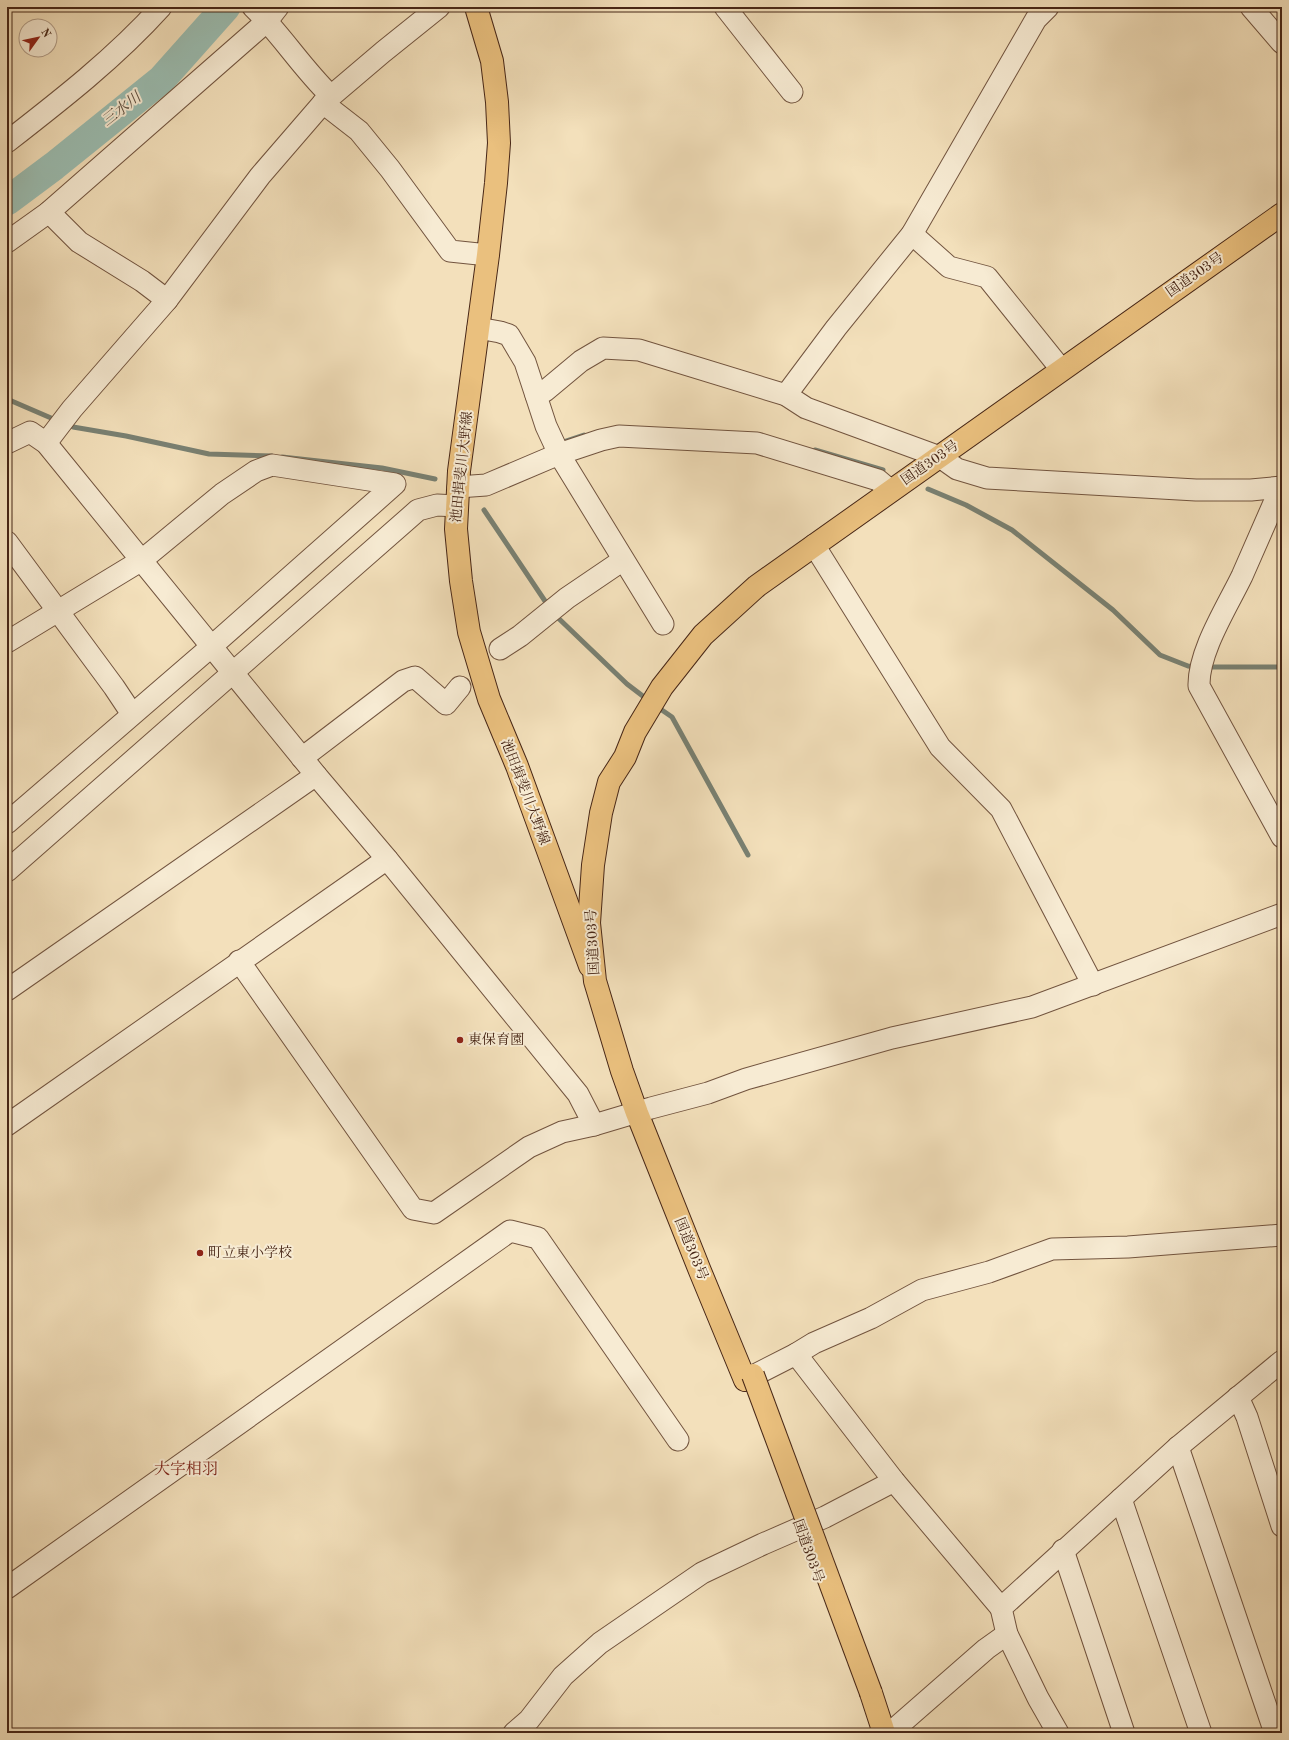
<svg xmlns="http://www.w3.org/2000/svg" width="1289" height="1740" font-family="'Old Standard TT','Noto Serif JP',serif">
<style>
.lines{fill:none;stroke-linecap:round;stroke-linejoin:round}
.stream{stroke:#798173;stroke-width:5}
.river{stroke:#9bbdb1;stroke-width:29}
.minor-casing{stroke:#72543f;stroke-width:23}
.major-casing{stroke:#472616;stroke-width:24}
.highway-casing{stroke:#472616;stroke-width:24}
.minor{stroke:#f7ebd3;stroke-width:21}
.major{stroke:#eac07e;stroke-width:22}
.highway{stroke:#eac07e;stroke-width:22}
.highway-bridge-casing{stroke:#472616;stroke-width:24;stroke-linecap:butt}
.highway-bridge{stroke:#eac07e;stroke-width:22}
.poi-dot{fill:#8f2418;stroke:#f7ebd3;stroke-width:1.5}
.labels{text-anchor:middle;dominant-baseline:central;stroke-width:4;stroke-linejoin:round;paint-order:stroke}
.street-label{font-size:14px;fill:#472616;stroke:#f7ebd3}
.poi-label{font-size:14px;fill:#472616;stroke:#f7ebd3;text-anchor:start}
.water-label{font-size:15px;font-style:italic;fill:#5c4c3d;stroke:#f7ebd3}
.quarter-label{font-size:16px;fill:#7a1f14;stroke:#f7ebd3}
</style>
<rect width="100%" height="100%" fill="#f3e0bb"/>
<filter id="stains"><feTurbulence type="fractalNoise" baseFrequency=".005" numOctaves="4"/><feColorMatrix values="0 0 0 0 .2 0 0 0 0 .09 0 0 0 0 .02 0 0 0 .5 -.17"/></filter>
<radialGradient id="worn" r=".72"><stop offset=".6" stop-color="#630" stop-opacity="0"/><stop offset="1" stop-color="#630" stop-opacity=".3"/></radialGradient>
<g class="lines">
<!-- stream -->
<g class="stream">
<polyline points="7,399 58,421"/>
<polyline points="67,425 73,427 126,436 209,454 272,456"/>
<polyline points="563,442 584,435"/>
<polyline points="815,450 883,470"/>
<polyline points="282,457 382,468 435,479"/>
<polyline points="928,489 966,505 1012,530 1113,610 1160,655 1188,666 1197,667"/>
<polyline points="484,510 549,607"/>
<polyline points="554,614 627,684 648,700"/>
<polyline points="1205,667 1282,667"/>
<polyline points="656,706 672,717 748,855"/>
</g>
<!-- river -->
<polyline class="river" points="7,201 54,166 162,79 226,7"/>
<!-- minor casing -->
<g class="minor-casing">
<g id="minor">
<path d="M253 7C281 34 302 68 330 95"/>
<polyline points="725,7 792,92"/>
<polyline points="1251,7 1282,43"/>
<polyline points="323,103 359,131 390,169 450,251 488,255"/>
<path d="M7 142C61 100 115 58 161 7"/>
<polyline points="49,212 79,242 142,281 167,300"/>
<polyline points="912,234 949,267 987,277 1061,369"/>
<polyline points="7,242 49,212 267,21 278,7"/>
<polyline points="478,328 500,332 509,335 525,362 546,426 559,454 663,624"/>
<polyline points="536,395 545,391 581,361 603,348 639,350 786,395 806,408 940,457 957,469 987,478 1196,490 1251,490 1282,487"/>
<polyline points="786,395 836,328 912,234 1036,19 1048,7"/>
<polyline points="7,443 30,432 46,443 316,775 387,859 578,1094 594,1125"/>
<polyline points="46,443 72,409 167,300 260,176 323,103 383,52 439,7"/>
<polyline points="458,487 486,485 559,454 601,440 619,436 757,443 878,480 891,491"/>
<path d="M1281 487C1268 516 1255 546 1242 576 1227 607 1198 652 1199 686L1282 837"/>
<polyline points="7,542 114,687 132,714"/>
<polyline points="814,545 940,747 1001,809 1093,985"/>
<polyline points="7,642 142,560 222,494 256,471 272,465 395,484 212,646 7,823"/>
<polyline points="500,649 520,636 567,598 623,560"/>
<polyline points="302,758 403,681 415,677 446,704 460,687"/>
<polyline points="7,871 418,510 437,505 457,506"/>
<polyline points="239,961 413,1209 434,1213 529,1147 562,1132 594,1125 651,1108 708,1093 746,1079 892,1038 1032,1007 1282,914"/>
<polyline points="7,990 316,775"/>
<polyline points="7,1125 387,859"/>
<polyline points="796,1354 894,1481 1001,1608"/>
<polyline points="745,1380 796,1354 814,1343 871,1318 922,1290 989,1272 1052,1249 1128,1247 1282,1235"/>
<polyline points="1238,1397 1247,1417 1282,1526"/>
<polyline points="1178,1447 1275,1733"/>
<polyline points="1121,1499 1201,1733"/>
<polyline points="1063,1550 1124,1733"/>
<polyline points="7,1588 510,1231 538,1238 678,1440"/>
<polyline points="514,1733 529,1720 563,1676 600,1643 702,1573 763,1544 825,1517 894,1481"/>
<polyline points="890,1733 986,1649 1007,1634"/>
<polyline points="1058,1733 1038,1698 1007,1634 1001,1608 1178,1447 1282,1361"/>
</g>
</g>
<!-- major casing -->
<g class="major-casing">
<polyline id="major" points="476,7 492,61 497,102 499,143 496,183 488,255 459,471 456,529 461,581 469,632 489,699 517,766 590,966"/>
</g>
<!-- highway casing -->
<g class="highway-casing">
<g id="highway">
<polyline points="745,1380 700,1271 637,1113 622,1071 595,981 589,923 593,865 601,813 609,782 625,757 635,732 662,687 703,635 757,586 1282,214"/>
<polyline points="871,1693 884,1733"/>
</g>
</g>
<!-- minor -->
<use href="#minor" class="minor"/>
<!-- major -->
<use href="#major" class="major"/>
<!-- highway -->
<use href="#highway" class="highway"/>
<!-- highway-bridge casing -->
<g class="highway-bridge-casing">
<polyline id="highway-bridge" points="753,1375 871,1693"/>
</g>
<!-- highway-bridge -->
<use href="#highway-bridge" class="highway-bridge"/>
</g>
<!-- markers -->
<g class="poi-dot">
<circle cx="460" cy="1040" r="4"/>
<circle cx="200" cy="1253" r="4"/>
</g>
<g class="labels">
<!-- street labels -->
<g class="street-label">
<text transform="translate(1195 275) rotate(-35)">国道303号</text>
<text transform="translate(930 463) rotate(-35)">国道303号</text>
<text transform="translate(462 467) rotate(-84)">池田揖斐川大野線</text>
<text transform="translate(525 792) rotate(69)">池田揖斐川大野線</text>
<text transform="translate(593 942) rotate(-93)">国道303号</text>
<text transform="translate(691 1249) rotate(68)">国道303号</text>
<text transform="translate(808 1551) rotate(70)">国道303号</text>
</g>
<!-- poi labels -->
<g class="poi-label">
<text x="468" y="1040">東保育園</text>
<text x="208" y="1253">町立東小学校</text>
</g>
<!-- water labels -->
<g class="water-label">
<text transform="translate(122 110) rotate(-38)">三水川</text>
</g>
<!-- quarter labels -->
<g class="quarter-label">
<text x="186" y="1470">大字相羽</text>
</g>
</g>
<!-- margin -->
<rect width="1289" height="1740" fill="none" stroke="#f3e0bb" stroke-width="24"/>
<rect x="8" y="8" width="1273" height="1724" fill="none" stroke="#472616" stroke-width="2"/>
<rect x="12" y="12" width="1265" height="1716" fill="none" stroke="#472616"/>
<!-- north arrow -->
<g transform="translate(38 38) rotate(57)"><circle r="19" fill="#f7ebd3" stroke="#b19c87"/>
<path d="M0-3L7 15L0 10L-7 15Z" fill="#8f2418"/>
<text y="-6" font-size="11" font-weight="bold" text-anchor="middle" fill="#472616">N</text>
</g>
<rect width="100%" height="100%" filter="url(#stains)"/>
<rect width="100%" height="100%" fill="url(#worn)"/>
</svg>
